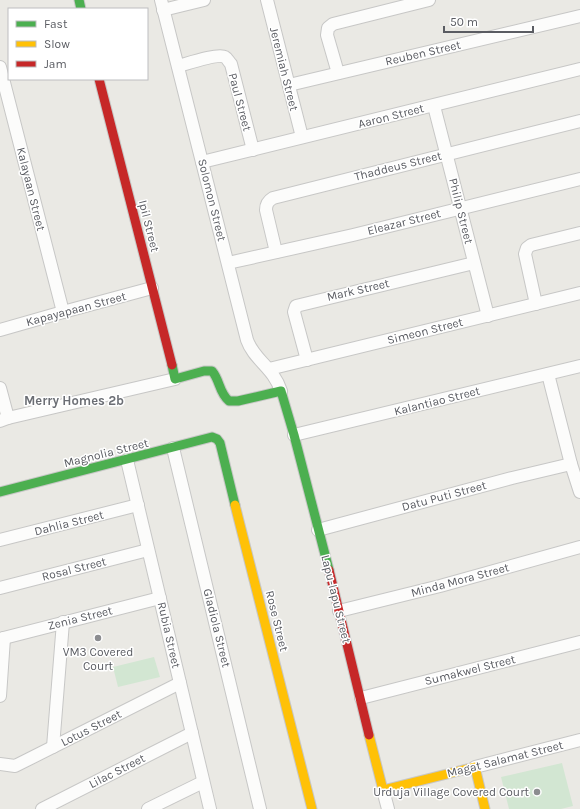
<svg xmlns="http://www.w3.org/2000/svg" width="580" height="809" font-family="Karla,sans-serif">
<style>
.green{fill:#d2e6d2}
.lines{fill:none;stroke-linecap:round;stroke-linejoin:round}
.street-casing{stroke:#c7c7c6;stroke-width:14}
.fast-casing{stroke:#c7c7c6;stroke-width:11}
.slow-casing{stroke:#c7c7c6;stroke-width:11}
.jam-casing{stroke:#c7c7c6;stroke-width:11}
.street{stroke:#fcfcfb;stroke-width:12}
.fast{stroke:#4caf50;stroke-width:9}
.slow{stroke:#ffc107;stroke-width:9}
.jam{stroke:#c62828;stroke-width:9}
.poi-dot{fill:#8c8d90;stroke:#fff;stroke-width:1.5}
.labels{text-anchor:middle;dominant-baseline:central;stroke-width:3;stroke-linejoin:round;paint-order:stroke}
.street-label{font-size:12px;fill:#5a5c62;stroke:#fff}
.poi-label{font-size:12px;fill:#5a5c62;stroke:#fff}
.neighbourhood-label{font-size:13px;font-weight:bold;fill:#6b6e74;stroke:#fff}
</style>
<rect width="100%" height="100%" fill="#eae9e4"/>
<!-- green -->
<g class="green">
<polygon points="154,657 160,677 118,687 113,667"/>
<polygon points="562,763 573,806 561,809 509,809 501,777"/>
</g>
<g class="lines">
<!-- street casing -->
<g class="street-casing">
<g id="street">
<path d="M161 0 247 340C254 360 274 368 281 391"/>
<polyline points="267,0 302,137"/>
<polyline points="163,10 204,0"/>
<path d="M178 66C186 64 218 53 225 57 227 58 229 62 231 64L253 150"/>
<polyline points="0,67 63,312"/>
<polyline points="338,73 327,35 328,28 333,24 429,0"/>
<polyline points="289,85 580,16"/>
<polyline points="434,106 488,316"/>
<polyline points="202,162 580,69"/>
<path d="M276 252 266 210C266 204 268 201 273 198L580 121"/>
<polyline points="228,263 353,235 580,179"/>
<polyline points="536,304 525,254 527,248 531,245 580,233"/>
<polyline points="0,330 63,312 152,288"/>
<polyline points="307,360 294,312 296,306 474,263"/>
<polyline points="269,369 580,293"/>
<polyline points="548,374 571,464 580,492"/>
<polyline points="0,388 8,418"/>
<polyline points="0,421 8,418 175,379"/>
<polyline points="294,435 580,366"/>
<polyline points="173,448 260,809"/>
<polyline points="127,460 210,809"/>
<polyline points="318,530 512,478 571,464"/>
<polyline points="0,540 138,505"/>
<polyline points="0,588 148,550"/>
<polyline points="339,611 440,586 580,547"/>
<polyline points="0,639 160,598"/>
<polyline points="0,696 4,638"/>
<polyline points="361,698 580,642"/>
<polyline points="53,747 63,622"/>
<polyline points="0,764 15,766 180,683"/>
<polyline points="475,767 580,740"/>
<polyline points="383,790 388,809"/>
<polyline points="42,809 192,733"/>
<polyline points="148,809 203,782"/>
</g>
</g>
<!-- fast casing -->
<g class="fast-casing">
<g id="fast">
<polyline points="79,0 81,9"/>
<path d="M172 365 175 379 204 371H212C220 380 219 393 229 401H238L281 391 294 435 329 570"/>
<polyline points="0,492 212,437 217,439 220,443 235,505"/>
</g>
</g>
<!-- slow casing -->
<g class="slow-casing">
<g id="slow">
<polyline points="235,505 312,809"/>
<polyline points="369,735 383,790 475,767 485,809"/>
</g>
</g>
<!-- jam casing -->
<g class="jam-casing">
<g id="jam">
<polyline points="99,79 172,365"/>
<polyline points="329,570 369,735"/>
</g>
</g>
<!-- street -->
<use href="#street" class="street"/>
<!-- fast -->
<use href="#fast" class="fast"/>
<!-- slow -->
<use href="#slow" class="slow"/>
<!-- jam -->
<use href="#jam" class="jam"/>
</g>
<!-- markers -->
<g class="poi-dot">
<circle cx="98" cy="638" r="4"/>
<circle cx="537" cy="792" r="4"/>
</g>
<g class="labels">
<!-- street labels -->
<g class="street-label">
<text transform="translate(423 53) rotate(-13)">Reuben Street</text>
<text transform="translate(284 69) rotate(76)">Jeremiah Street</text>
<text transform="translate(240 102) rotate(75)">Paul Street</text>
<text transform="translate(391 116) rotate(-14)">Aaron Street</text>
<text transform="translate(398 166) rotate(-14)">Thaddeus Street</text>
<text transform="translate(31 189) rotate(76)">Kalayaan Street</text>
<text transform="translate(212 200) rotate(76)">Solomon Street</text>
<text transform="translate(461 211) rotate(76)">Philip Street</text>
<text transform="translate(404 222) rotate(-14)">Eleazar Street</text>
<text transform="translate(149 226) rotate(76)">Ipil Street</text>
<text transform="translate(358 290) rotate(-13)">Mark Street</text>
<text transform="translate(76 309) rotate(-15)">Kapayapaan Street</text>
<text transform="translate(425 331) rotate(-14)">Simeon Street</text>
<text transform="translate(437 401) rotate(-14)">Kalantiao Street</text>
<text transform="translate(106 453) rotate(-14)">Magnolia Street</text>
<text transform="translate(444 496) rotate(-15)">Datu Puti Street</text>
<text transform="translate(69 523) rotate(-14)">Dahlia Street</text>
<text transform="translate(74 569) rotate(-14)">Rosal Street</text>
<text transform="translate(460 580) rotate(-15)">Minda Mora Street</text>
<text transform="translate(336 599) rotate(76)">Lapu-lapu Street</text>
<text transform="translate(80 618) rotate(-14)">Zenia Street</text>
<text transform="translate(277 621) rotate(76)">Rose Street</text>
<text transform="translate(217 628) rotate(76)">Gladiola Street</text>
<text transform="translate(169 635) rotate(77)">Rubia Street</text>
<text transform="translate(470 670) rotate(-14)">Sumakwel Street</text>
<text transform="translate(91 728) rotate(-27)">Lotus Street</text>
<text transform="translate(505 759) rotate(-14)">Magat Salamat Street</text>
<text transform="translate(117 771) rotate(-27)">Lilac Street</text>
</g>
<!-- poi labels -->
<g class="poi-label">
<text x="98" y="652">VM3 Covered<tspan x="98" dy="14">Court</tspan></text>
<text x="529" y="792" text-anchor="end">Urduja Village Covered Court</text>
</g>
<!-- neighbourhood labels -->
<g class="neighbourhood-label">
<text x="74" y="400">Merry Homes 2b</text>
</g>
</g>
<!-- legend -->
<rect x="8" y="8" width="140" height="72" fill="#ffffff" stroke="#bdbec0"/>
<rect x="16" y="21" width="20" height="6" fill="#4caf50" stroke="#bdbec0"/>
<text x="44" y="28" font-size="12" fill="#5a5c62">Fast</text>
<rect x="16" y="41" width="20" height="6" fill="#ffc107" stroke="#bdbec0"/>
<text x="44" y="48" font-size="12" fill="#5a5c62">Slow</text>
<rect x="16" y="61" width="20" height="6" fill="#c62828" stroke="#bdbec0"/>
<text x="44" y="68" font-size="12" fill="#5a5c62">Jam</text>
<!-- scale -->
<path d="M444 26v6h89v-6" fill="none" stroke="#5a5c62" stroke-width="2"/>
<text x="450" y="26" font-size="12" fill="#5a5c62" stroke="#ffffff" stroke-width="3" paint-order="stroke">50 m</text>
</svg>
